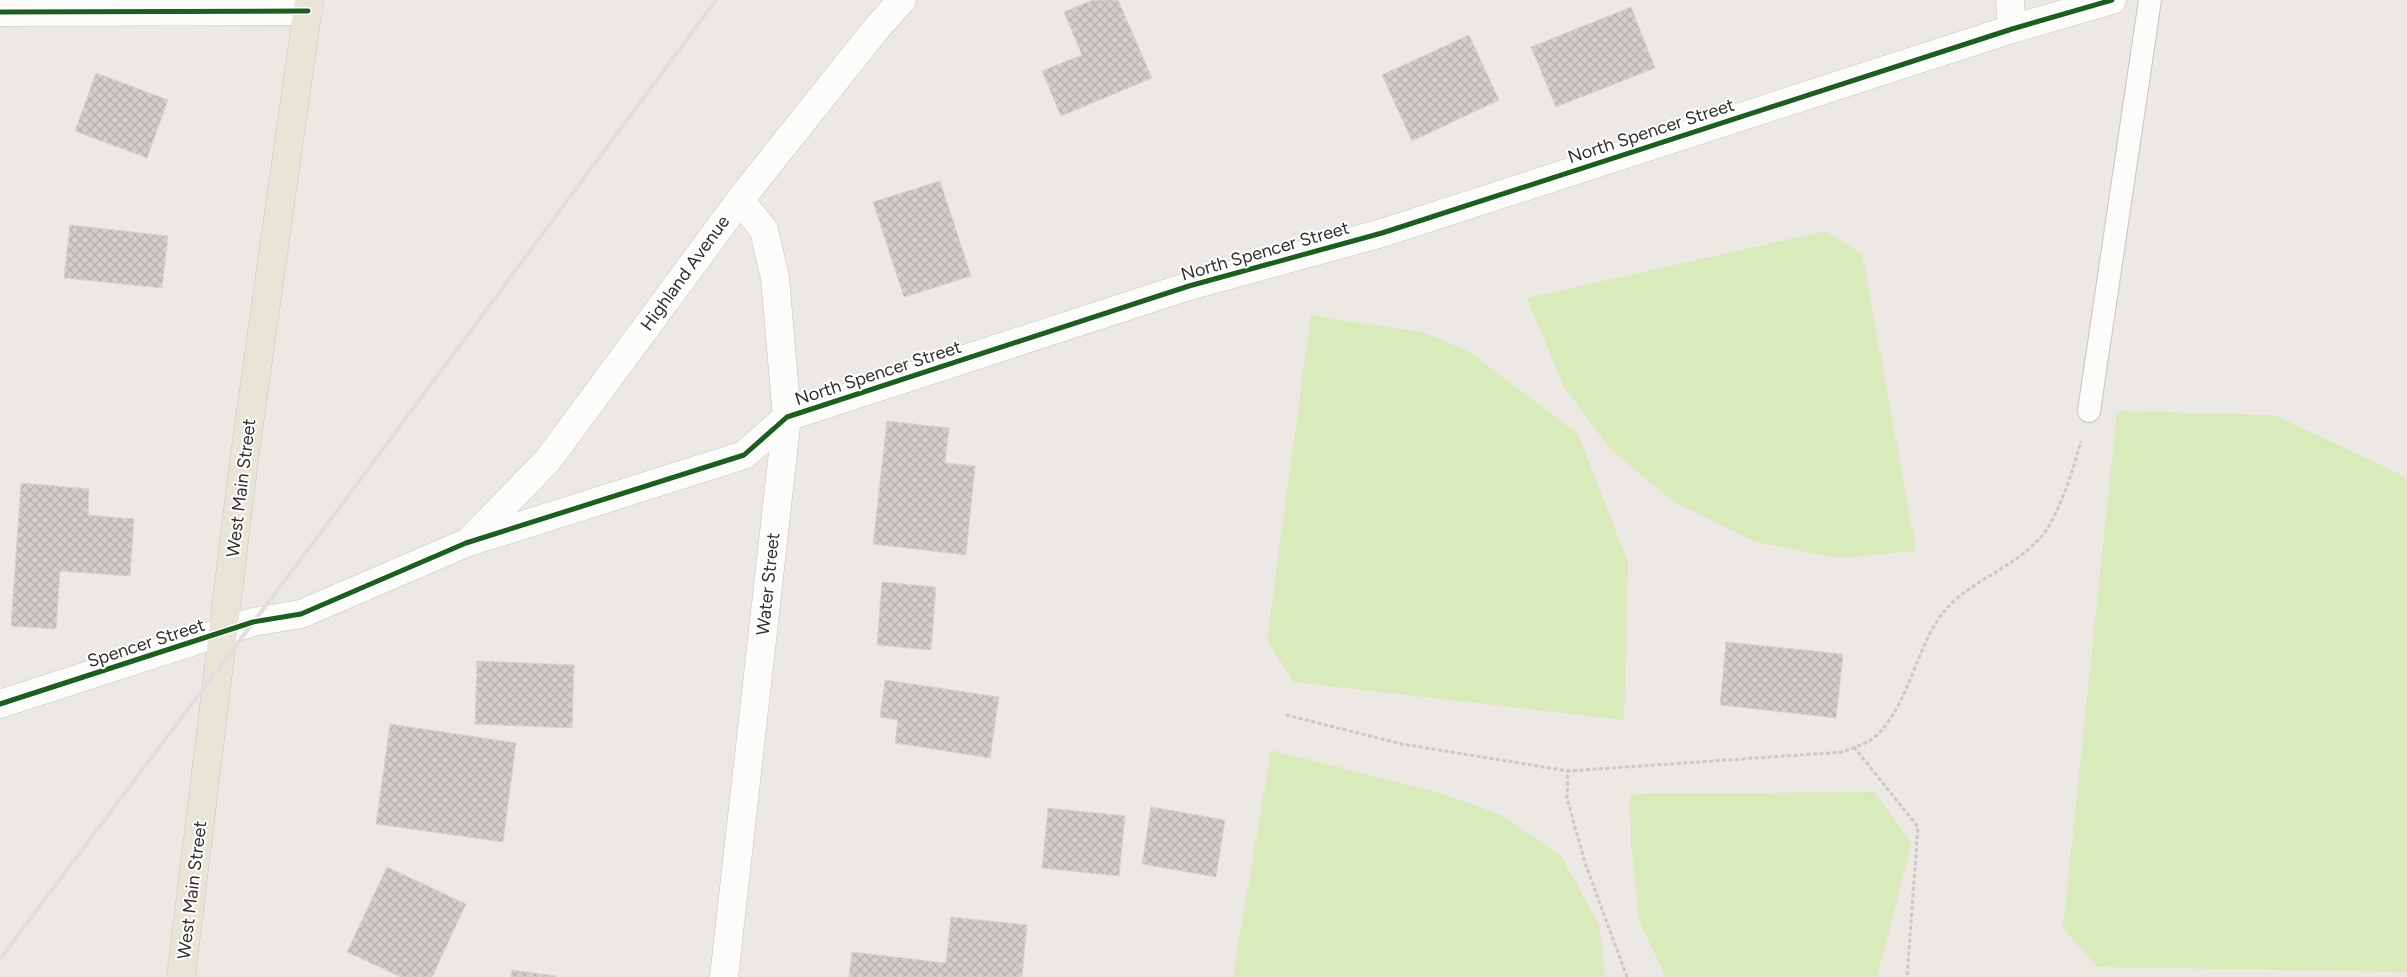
<svg xmlns="http://www.w3.org/2000/svg" width="2407" height="977" font-family="Figtree,sans-serif">
<style>
.pitch{fill:#d9eabb}
.building{fill:url(#building-cross-hatch);stroke:#d7d4d0}
.lines{fill:none;stroke-linecap:round;stroke-linejoin:round}
.lane-casing{stroke:#c5c4c5;stroke-width:24}
.street-casing{stroke:#c5c4c5;stroke-width:29}
.primary-casing{stroke:#c6c5c4;stroke-width:29}
.path{stroke:#c9c9c8;stroke-width:3;stroke-dasharray:4 2.5;stroke-linecap:butt}
.lane{stroke:#fcfcfb;stroke-width:22}
.street{stroke:#fcfcfb;stroke-width:28}
.primary{stroke:#e8e4d6;stroke-width:28}
.rail{stroke:#dfdfe1;stroke-width:4}
.cycleway-casing{stroke:#fff;stroke-width:8}
.cycleway{stroke:#1b5e20;stroke-width:5}
.labels{text-anchor:middle;dominant-baseline:central;stroke-width:4;stroke-linejoin:round;paint-order:stroke}
.street-label{font-size:18px;fill:#2e2e2e;stroke:#fff}
</style>
<defs>
<pattern id="building-cross-hatch" width="8" height="8" patternUnits="userSpaceOnUse" patternTransform="scale(1.25)"><rect width="8" height="8" fill="#d1cecb"/><path d="M0 0l8 8M0 8l8-8" fill="none" stroke="#b4b1af"/></pattern>
</defs>
<rect width="100%" height="100%" fill="#ece8e4"/>
<!-- pitch -->
<g class="pitch">
<polygon points="1826,231 1862,254 1916,551 1839,558 1755,542 1674,502 1610,449 1564,387 1527,298"/>
<polygon points="1311,315 1425,333 1468,351 1578,434 1628,563 1624,720 1294,682 1267,640"/>
<polygon points="2117,411 2274,415 2400,474 2407,480 2407,972 2097,967 2063,928"/>
<polygon points="1271,750 1440,793 1501,815 1561,856 1599,925 1605,977 1233,977"/>
<polygon points="1874,792 1912,843 1877,977 1666,977 1640,923 1631,846 1630,794"/>
</g>
<!-- building -->
<g class="building">
<polygon points="1093,0 1118,0 1152,78 1061,116 1042,71 1082,55 1064,12"/>
<polygon points="1631,7 1655,68 1556,107 1531,47"/>
<polygon points="1469,35 1499,100 1412,141 1382,75"/>
<polygon points="96,73 168,100 147,158 75,131"/>
<polygon points="940,181 971,276 904,297 873,202"/>
<polygon points="70,225 168,236 162,288 64,278"/>
<polygon points="887,421 949,428 945,463 975,466 966,555 873,544"/>
<polygon points="21,483 89,489 88,515 134,519 130,576 60,571 56,629 11,626"/>
<polygon points="882,582 936,587 931,650 877,645"/>
<polygon points="1726,642 1843,654 1836,718 1720,705"/>
<polygon points="477,661 574,665 572,728 475,724"/>
<polygon points="885,680 999,697 990,758 895,743 898,720 880,717"/>
<polygon points="390,724 516,743 503,842 376,824"/>
<polygon points="1151,807 1225,820 1216,877 1142,864"/>
<polygon points="1048,808 1125,816 1119,876 1042,868"/>
<polygon points="387,867 466,904 432,977 401,977 347,952"/>
<polygon points="951,917 1027,925 1022,977 849,977 852,952 946,963"/>
<polygon points="512,970 556,976 556,977 511,977"/>
</g>
<g class="lines">
<!-- lane casing -->
<g class="lane-casing">
<polyline id="lane" points="2089,411 2150,0"/>
</g>
<!-- street casing -->
<g class="street-casing">
<g id="street">
<polyline points="2010,0 2012,29"/>
<polyline points="0,12 308,11"/>
<polyline points="469,541 548,460 740,200 876,29 902,0"/>
<polyline points="0,704 253,622 301,614 466,543 744,455 787,417 1189,286 1382,233 2012,29 2112,0"/>
<polyline points="724,977 787,417 775,278 764,230 740,200"/>
</g>
</g>
<!-- primary casing -->
<g class="primary-casing">
<polyline id="primary" points="181,977 244,460 309,0"/>
</g>
<!-- path -->
<g class="path">
<polyline points="1286,715 1402,744 1568,771"/>
<polyline points="1854,747 1918,827 1907,977"/>
<path d="M1627 977 1585 863 1567 798 1568 771 1843 752C1851 748 1863 745 1871 740 1905 714 1914 657 1937 621 1962 582 2010 572 2040 538 2058 519 2074 467 2081 441"/>
</g>
<!-- lane -->
<use href="#lane" class="lane"/>
<!-- street -->
<use href="#street" class="street"/>
<!-- primary -->
<use href="#primary" class="primary"/>
<!-- rail -->
<polyline class="rail" points="0,959 340,507 716,0"/>
<!-- cycleway casing -->
<g class="cycleway-casing">
<g id="cycleway">
<polyline points="0,12 308,11"/>
<polyline points="0,704 253,622 301,614 466,543 744,455 787,417 1189,286 1382,233 2012,29 2112,0"/>
</g>
</g>
<!-- cycleway -->
<use href="#cycleway" class="cycleway"/>
</g>
<g class="labels">
<!-- street labels -->
<g class="street-label">
<text transform="translate(1651 131) rotate(-18)">North Spencer Street</text>
<text transform="translate(1265 251) rotate(-16)">North Spencer Street</text>
<text transform="translate(685 273) rotate(-54)">Highland Avenue</text>
<text transform="translate(878 373) rotate(-18)">North Spencer Street</text>
<text transform="translate(241 488) rotate(-83)">West Main Street</text>
<text transform="translate(768 584) rotate(-84)">Water Street</text>
<text transform="translate(146 643) rotate(-18)">Spencer Street</text>
<text transform="translate(192 890) rotate(-83)">West Main Street</text>
</g>
</g>
</svg>
